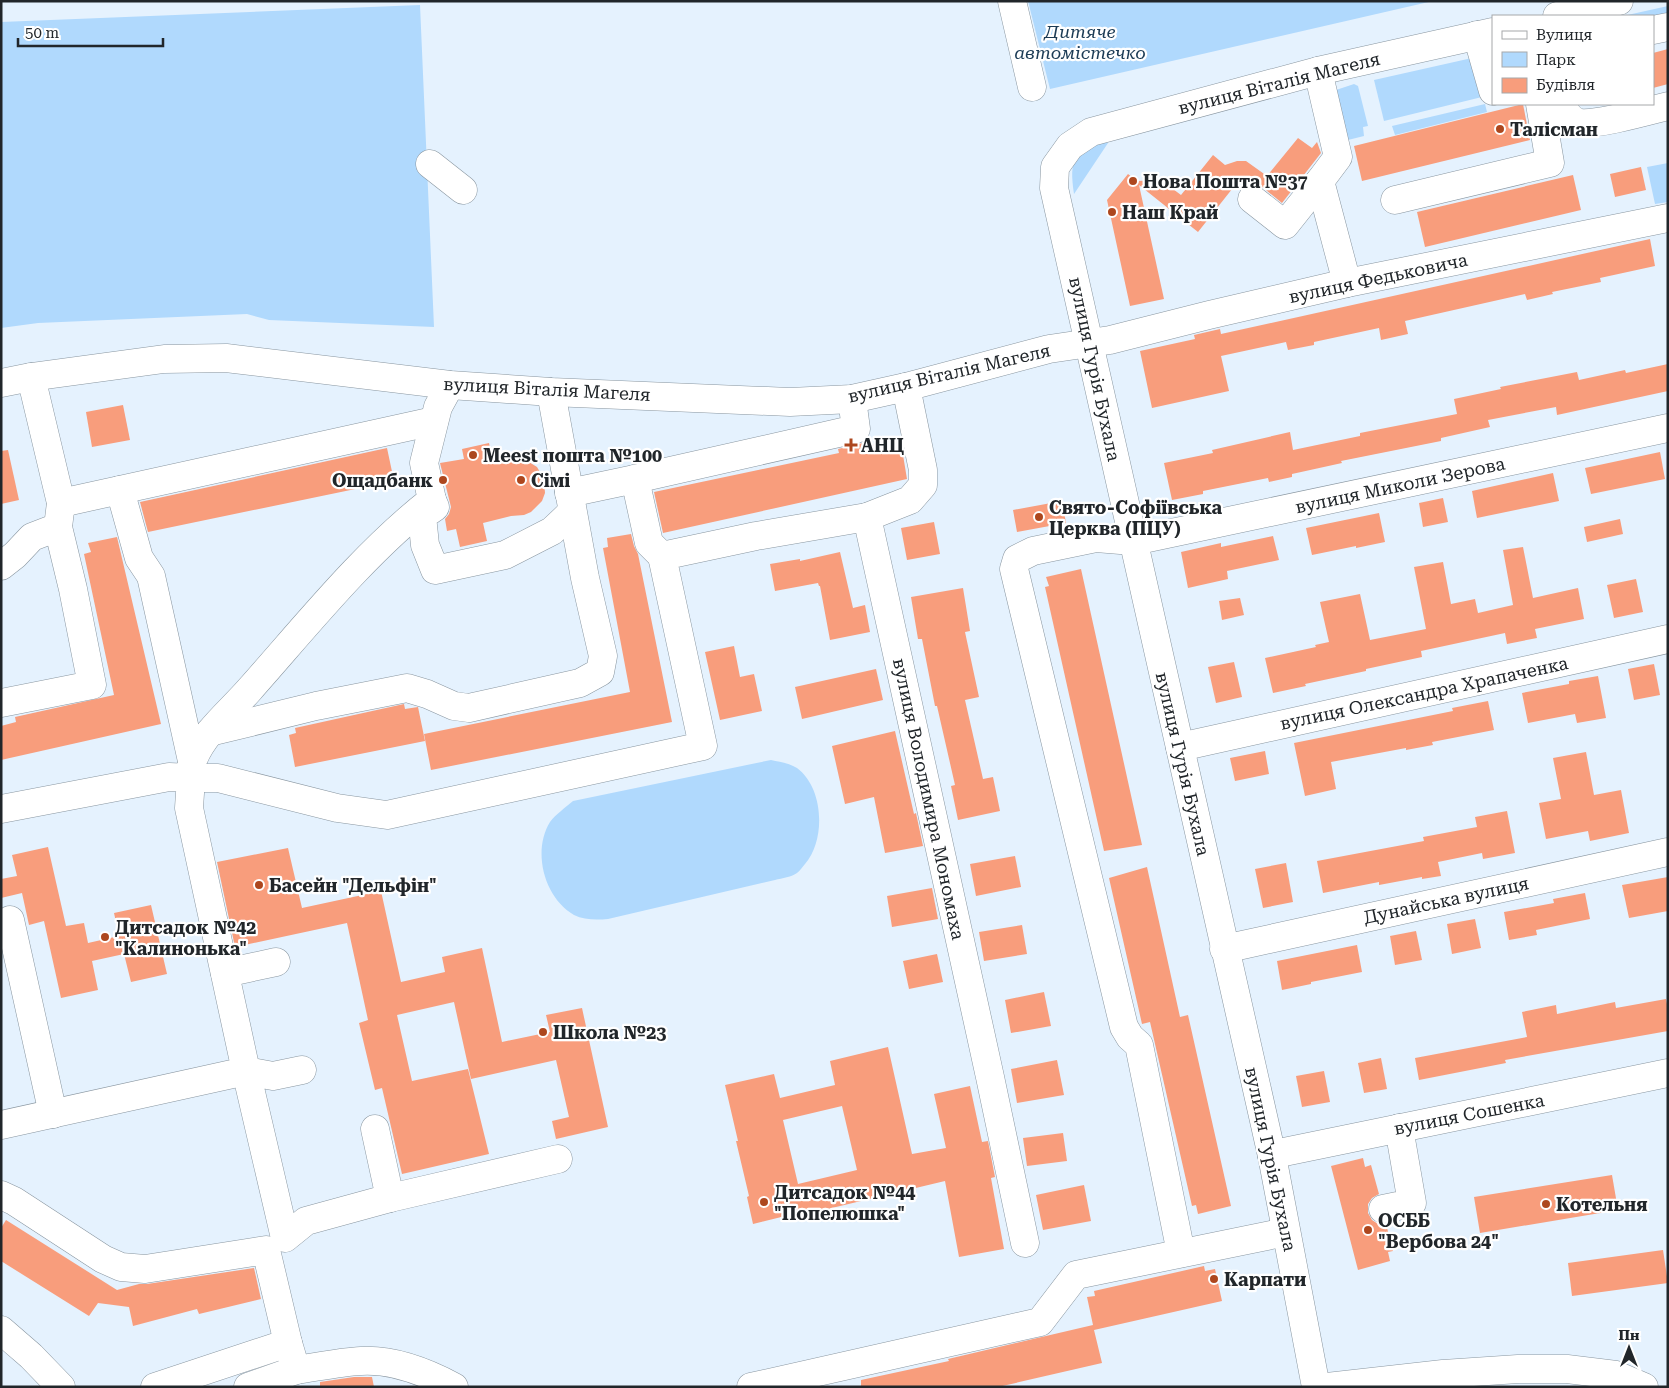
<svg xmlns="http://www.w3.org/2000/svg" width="1669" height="1388" font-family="'Roboto Serif',serif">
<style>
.green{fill:#b0d9fd}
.building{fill:#f89d7c;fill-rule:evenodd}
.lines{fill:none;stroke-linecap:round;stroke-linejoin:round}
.minor-casing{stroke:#8996a0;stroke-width:29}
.minor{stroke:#fff;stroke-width:28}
.poi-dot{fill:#ad471e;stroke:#fff;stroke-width:2}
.labels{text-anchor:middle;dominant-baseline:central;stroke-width:4.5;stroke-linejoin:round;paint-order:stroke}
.park-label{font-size:18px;font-style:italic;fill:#1b3b55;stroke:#fff}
.street-label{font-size:18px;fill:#21262a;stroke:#fff}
.poi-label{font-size:18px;font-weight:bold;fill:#21262a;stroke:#fff;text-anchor:start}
</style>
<rect width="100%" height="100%" fill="#e5f2fe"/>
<!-- green -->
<g class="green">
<polygon points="1028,1 1433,1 1050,89"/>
<polygon points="420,5 434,327 269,320 247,314 38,323 1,328 1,22"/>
<polygon points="1668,6 1668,18 1623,16"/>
<polygon points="1472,58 1482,97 1384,121 1374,80"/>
<polygon points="1354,84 1358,86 1368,126 1363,127 1364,136 1348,140 1336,90"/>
<polygon points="1485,104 1487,112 1395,135 1392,126"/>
<path d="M1101 136 1108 143 1074 194C1069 157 1074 159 1101 136Z"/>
<polygon points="1668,163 1668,202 1655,204 1647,167"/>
<path d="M771 760C780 762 789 763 797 768 824 788 826 840 805 864 803 866 800 871 797 873 792 877 782 878 775 880L608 919C596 920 584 920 574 915 544 898 532 851 550 822 556 814 565 808 573 801Z"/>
</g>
<!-- building -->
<g class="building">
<polygon points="1668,49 1668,84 1653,88 1653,53"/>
<polygon points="1523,104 1530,140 1362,181 1354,146"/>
<polygon points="1298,138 1312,148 1317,142 1321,153 1282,203 1261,186 1254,184 1247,184 1240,179 1198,232 1139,185 1164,299 1130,306 1107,200 1128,174 1137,181 1161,180 1181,195 1213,155 1225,165 1237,161 1246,161 1267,176"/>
<polygon points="1641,167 1646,190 1615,197 1610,174"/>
<polygon points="1573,175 1581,210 1425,247 1417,212"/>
<polygon points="1650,239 1655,266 1600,278 1601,282 1552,292 1553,294 1527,300 1525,294 1405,321 1408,334 1381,340 1379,328 1314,342 1314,345 1288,350 1286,342 1221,356 1229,391 1152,408 1140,351 1195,339 1194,335 1220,329 1221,334"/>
<polygon points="1668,364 1668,391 1557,415 1556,407 1488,420 1490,427 1441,438 1441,441 1341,461 1342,463 1292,474 1292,477 1269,482 1268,478 1203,491 1203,494 1172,500 1164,463 1213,453 1212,450 1290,432 1293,450 1360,436 1360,433 1457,414 1454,399 1501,389 1500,387 1577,372 1579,380 1625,370 1626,373"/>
<polygon points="123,405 130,440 92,447 86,412"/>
<polygon points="891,441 891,445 901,443 907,479 663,533 654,492 839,453 838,449 863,443 863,447"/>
<polygon points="489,443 493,462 516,458 524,459 537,467 544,479 545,493 542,501 531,512 524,515 511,516 483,523 487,541 460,547 456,529 447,531 445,519 449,514 451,507 440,463 464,459 462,449"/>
<polygon points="387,448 394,481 148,532 140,502"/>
<polygon points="8,450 19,500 1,504 1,451"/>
<polygon points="1660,452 1665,479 1591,494 1585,468"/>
<polygon points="1553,473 1559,501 1477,518 1472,491"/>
<polygon points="1443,498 1448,522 1423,527 1419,503"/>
<polygon points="1062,501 1066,523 1017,532 1013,510"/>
<polygon points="1379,513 1385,542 1356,548 1356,546 1312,555 1306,528"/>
<polygon points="1620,519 1623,534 1587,542 1584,527"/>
<polygon points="934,522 940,554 907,560 901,528"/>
<polygon points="631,534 634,546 638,554 672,722 431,770 424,734 630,692 603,548 608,547 607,538"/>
<polygon points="1273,536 1279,560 1227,571 1228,579 1188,588 1181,552 1221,543 1221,547"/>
<polygon points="117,537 161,724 1,760 1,726 16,722 15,717 114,695 84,554 91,552 88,543"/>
<polygon points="1523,547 1533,598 1578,588 1584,619 1535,629 1537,638 1507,644 1505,633 1421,651 1422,657 1366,669 1366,671 1305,684 1306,686 1273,693 1265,658 1316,647 1315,645 1329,642 1320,602 1360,594 1370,640 1426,629 1414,567 1443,562 1451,604 1475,599 1478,613 1513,605 1503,550"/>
<polygon points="840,552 853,608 865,605 870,632 830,640 820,586 819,586 818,583 775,591 770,564 800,559 800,561"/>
<polygon points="1081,569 1142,845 1104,851 1045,587 1049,586 1046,577"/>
<polygon points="1636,579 1643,612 1614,618 1607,585"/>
<polygon points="963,588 970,631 965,632 979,697 965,700 983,779 993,777 1000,811 958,820 951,786 955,785 937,706 935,706 922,639 918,639 911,597"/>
<polygon points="1240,598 1244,615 1222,620 1219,601"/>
<polygon points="734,646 740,677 754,674 762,711 720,720 705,652"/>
<polygon points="1234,662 1242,697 1216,703 1208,667"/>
<polygon points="1654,664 1660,695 1634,700 1628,669"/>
<polygon points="876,669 883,700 802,719 795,687"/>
<polygon points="1598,676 1606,718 1577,723 1575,714 1528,723 1522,693 1569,684 1569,681"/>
<polygon points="1488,701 1494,730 1432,742 1433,745 1406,750 1406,748 1331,762 1336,789 1305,796 1294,743 1453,711 1452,708"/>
<polygon points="404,704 405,709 418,707 425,741 295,767 289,735 296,733 295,728"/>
<polygon points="895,731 914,814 916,813 923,846 885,853 874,797 845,804 832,746"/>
<polygon points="1265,751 1269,774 1235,781 1230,758"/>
<polygon points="1586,752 1594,795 1621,790 1629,833 1590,841 1588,831 1546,839 1539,803 1561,799 1553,758"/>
<polygon points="1507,811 1515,853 1483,859 1482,853 1438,862 1441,876 1422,879 1422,877 1379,885 1379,882 1323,893 1317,861 1424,841 1423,837 1477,827 1475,817"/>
<polygon points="48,847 66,926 84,923 88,943 119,936 114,913 151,905 167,974 131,982 124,954 92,961 98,990 61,998 44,921 29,925 22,893 1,898 1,879 17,876 12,855"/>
<polygon points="288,848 302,908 381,891 401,982 445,972 442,957 482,948 502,1042 550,1032 546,1015 582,1008 608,1127 556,1139 552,1121 569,1117 556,1060 471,1079 454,1002 397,1015 412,1081 468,1069 489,1154 402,1174 382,1088 375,1090 359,1023 368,1020 347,923 235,947 217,862"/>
<polygon points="1015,856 1021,887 976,896 970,864"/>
<polygon points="1286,863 1293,902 1263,908 1255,869"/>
<polygon points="1147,867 1180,1017 1188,1015 1231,1206 1198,1214 1196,1205 1192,1206 1150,1022 1142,1024 1109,878"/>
<polygon points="1668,877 1668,911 1629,918 1622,885"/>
<polygon points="932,888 938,919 892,927 887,896"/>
<polygon points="1585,893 1590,919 1536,930 1537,935 1509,940 1504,912 1554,903 1553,899"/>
<polygon points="1475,919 1481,948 1452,954 1447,924"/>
<polygon points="1022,925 1027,954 984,961 979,932"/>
<polygon points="1416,931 1422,960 1395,965 1390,936"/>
<polygon points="1357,945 1362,972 1311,982 1311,984 1282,990 1277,961"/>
<polygon points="937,954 943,982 909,989 903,961"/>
<polygon points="1044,992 1051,1026 1011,1033 1005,1000"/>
<polygon points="1666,999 1668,1009 1668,1031 1505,1060 1506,1063 1419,1080 1415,1058 1527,1037 1522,1012 1556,1005 1557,1014 1615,1002 1616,1008"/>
<path d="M888 1047 912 1154 946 1148 934 1094 970 1086 982 1142 988 1141 995 1177 991 1178 1004 1249 959 1257 945 1181 815 1212 814 1209 753 1224 747 1197 749 1196 736 1141H738L725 1085 774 1074 780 1098 835 1085 830 1061ZM842 1106 857 1170 798 1184 783 1120Z"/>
<polygon points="1381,1058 1387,1089 1364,1093 1358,1063"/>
<polygon points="1057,1060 1064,1095 1017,1103 1011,1069"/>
<polygon points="1324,1071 1330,1102 1302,1107 1296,1076"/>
<polygon points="1063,1133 1067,1161 1027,1166 1023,1138"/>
<polygon points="1363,1158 1365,1167 1371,1165 1379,1194 1372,1198 1368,1204 1368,1213 1372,1220 1378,1224 1386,1224 1393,1251 1388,1252 1390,1261 1358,1270 1331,1166"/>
<polygon points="1612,1175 1618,1210 1480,1233 1474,1197"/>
<polygon points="1084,1185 1091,1221 1043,1230 1036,1195"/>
<polygon points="6,1220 117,1290 139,1284 147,1284 254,1268 261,1299 199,1314 197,1309 133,1326 129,1307 98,1303 89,1316 1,1261 1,1228"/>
<polygon points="1663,1250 1668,1283 1572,1296 1568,1263"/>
<polygon points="1204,1266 1205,1271 1215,1269 1222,1301 1094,1330 1102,1363 998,1387 861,1387 861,1380 949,1361 948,1359 1093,1325 1087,1297 1095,1296 1094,1291"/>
<polygon points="354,1377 372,1377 374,1387 320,1387 320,1382"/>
</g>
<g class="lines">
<!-- minor casing -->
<g class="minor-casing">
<g id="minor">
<polyline points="1012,1 1032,87"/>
<polyline points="1557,16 1619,1"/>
<polyline points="1653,30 1668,27"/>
<polyline points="1477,35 1493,91"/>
<polyline points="1318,71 1338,157 1320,181 1347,283"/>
<path d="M1562 104C1565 112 1570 121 1580 123 1598 125 1648 111 1668 106"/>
<polyline points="430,164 463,190"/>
<polyline points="1252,199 1285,225 1320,181"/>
<polyline points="1395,200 1550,163 1540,104"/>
<polyline points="1,383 31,377 164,359 226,358 450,385 551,392 790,402 852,399 906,387 1049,349 1110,340 1209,315 1347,283 1668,218"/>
<polyline points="906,387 923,470 923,485 910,500 867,517 990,1077 1025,1243"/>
<polyline points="635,479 856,429 852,399"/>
<polyline points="120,490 139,558 151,576 192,761"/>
<polyline points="569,493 635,479 649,543 662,556"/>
<polyline points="432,500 435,507 422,516 425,545 435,570 505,555 552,531 572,512"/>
<polyline points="61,503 434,421"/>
<polyline points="1,566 15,555 32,537 58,527 61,503 31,377"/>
<polyline points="1,703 92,685 73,589 58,527"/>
<polyline points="210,732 316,706 407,688 427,694 454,706 469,708 580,683 600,672 603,656 585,578 551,392"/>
<polyline points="1180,747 1668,639"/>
<path d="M1 809 169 777 191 778C191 773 190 765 193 760 204 732 231 711 250 689 306 626 365 552 432 500L424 463 438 407 450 385"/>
<polyline points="10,920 53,1114"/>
<polyline points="1224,949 1668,852"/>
<polyline points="225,973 276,962"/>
<polyline points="302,1070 273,1076 246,1071 285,1238 306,1221 390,1198 558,1159"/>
<polyline points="1,1125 246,1071 189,808 191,778 218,778 337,808 387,815 703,746 662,556 756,536 867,517"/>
<polyline points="375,1129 390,1198"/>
<polyline points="1272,1156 1284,1152 1668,1073"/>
<polyline points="1,1195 14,1201 103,1259 121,1267 145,1269 266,1250 288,1343 296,1370 248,1387"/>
<polyline points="1383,1209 1412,1203 1399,1128"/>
<polyline points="1181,1253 1139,1045 1130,1037 1124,1027 1014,569 1017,559 1033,551 1096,538 1133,541 1148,538 1668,428"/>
<polyline points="1,1330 31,1356 61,1387"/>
<path d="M296 1370C317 1367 340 1362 361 1361 394 1359 426 1372 454 1387"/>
<polyline points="155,1387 288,1343"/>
<polyline points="751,1387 1040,1322 1076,1275 1286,1232"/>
<polyline points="1316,1387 1272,1156 1054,188 1055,167 1070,146 1091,132 1318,71 1493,32"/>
<polyline points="1327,1387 1443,1374 1518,1369 1567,1369 1616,1375 1644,1387"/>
</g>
</g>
<!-- minor -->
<use href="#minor" class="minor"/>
</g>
<!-- markers -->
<g class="poi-dot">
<circle cx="1500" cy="129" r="5"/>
<circle cx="1133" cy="181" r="5"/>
<circle cx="1112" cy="212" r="5"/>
<path d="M848.5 437.5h5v5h5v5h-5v5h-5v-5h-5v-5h5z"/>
<circle cx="473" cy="455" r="5"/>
<circle cx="443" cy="480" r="5"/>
<circle cx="521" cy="480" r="5"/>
<circle cx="1039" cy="517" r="5"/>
<circle cx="259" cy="885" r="5"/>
<circle cx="105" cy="937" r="5"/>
<circle cx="543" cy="1032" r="5"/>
<circle cx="764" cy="1202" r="5"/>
<circle cx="1546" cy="1204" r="5"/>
<circle cx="1368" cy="1230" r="5"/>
<circle cx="1214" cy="1279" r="5"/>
</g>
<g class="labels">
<!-- park labels -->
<g class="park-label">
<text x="1080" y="31">Дитяче<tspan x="1080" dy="21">автомістечко</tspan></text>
</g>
<!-- street labels -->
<g class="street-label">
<text transform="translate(1279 83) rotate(-14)">вулиця Віталія Магеля</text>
<text transform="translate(1378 278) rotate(-12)">вулиця Федьковича</text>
<text transform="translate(1095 369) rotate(78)">вулиця Гурія Бухала</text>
<text transform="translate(949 373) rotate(-13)">вулиця Віталія Магеля</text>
<text transform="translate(547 389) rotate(3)">вулиця Віталія Магеля</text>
<text transform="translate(1400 485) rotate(-12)">вулиця Миколи Зерова</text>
<text transform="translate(1424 693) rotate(-12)">вулиця Олександра Храпаченка</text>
<text transform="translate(1183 764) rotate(77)">вулиця Гурія Бухала</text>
<text transform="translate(929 799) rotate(78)">вулиця Володимира Мономаха</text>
<text transform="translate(1446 900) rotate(-12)">Дунайська вулиця</text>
<text transform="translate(1469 1114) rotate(-11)">вулиця Сошенка</text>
<text transform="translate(1271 1159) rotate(78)">вулиця Гурія Бухала</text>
</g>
<!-- poi labels -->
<g class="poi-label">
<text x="1510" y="129">Талісман</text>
<text x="1143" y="181">Нова Пошта №37</text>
<text x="1122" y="212">Наш Край</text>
<text x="861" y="445">АНЦ</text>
<text x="483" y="455">Meest пошта №100</text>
<text x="433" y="480" text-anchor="end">Ощадбанк</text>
<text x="531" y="480">Сімі</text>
<text x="1049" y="507">Свято-Софіївська<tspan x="1049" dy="21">Церква (ПЦУ)</tspan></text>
<text x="269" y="885">Басейн "Дельфін"</text>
<text x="115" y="927">Дитсадок №42<tspan x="115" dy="21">"Калинонька"</tspan></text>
<text x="553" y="1032">Школа №23</text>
<text x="774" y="1192">Дитсадок №44<tspan x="774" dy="21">"Попелюшка"</tspan></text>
<text x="1556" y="1204">Котельня</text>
<text x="1378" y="1220">ОСББ<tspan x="1378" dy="21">"Вербова 24"</tspan></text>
<text x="1224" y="1279">Карпати</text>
</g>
</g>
<!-- border -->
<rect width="1669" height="1388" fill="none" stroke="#21262a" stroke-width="5"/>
<!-- legend -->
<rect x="1492" y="15" width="162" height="90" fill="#ffffff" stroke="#a6a8aa"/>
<rect x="1502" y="31" width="25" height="8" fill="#ffffff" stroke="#a6a8aa"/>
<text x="1536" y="40" font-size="15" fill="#21262a">Вулиця</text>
<rect x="1502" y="52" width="25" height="15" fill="#b0d9fd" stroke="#a6a8aa"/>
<text x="1536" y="65" font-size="15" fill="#21262a">Парк</text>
<rect x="1502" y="78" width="25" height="15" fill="#f89d7c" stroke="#a6a8aa"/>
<text x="1536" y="90" font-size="15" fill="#21262a">Будівля</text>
<!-- north arrow -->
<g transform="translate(1629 1348)" stroke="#ffffff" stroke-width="4" paint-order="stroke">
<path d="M0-4L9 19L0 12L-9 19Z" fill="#21262a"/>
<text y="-8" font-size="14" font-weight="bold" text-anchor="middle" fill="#21262a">Пн</text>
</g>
<!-- scale -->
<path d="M18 38v8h145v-8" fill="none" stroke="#21262a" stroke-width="2.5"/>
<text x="25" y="38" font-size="15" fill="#21262a" stroke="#ffffff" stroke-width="4" paint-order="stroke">50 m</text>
</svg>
